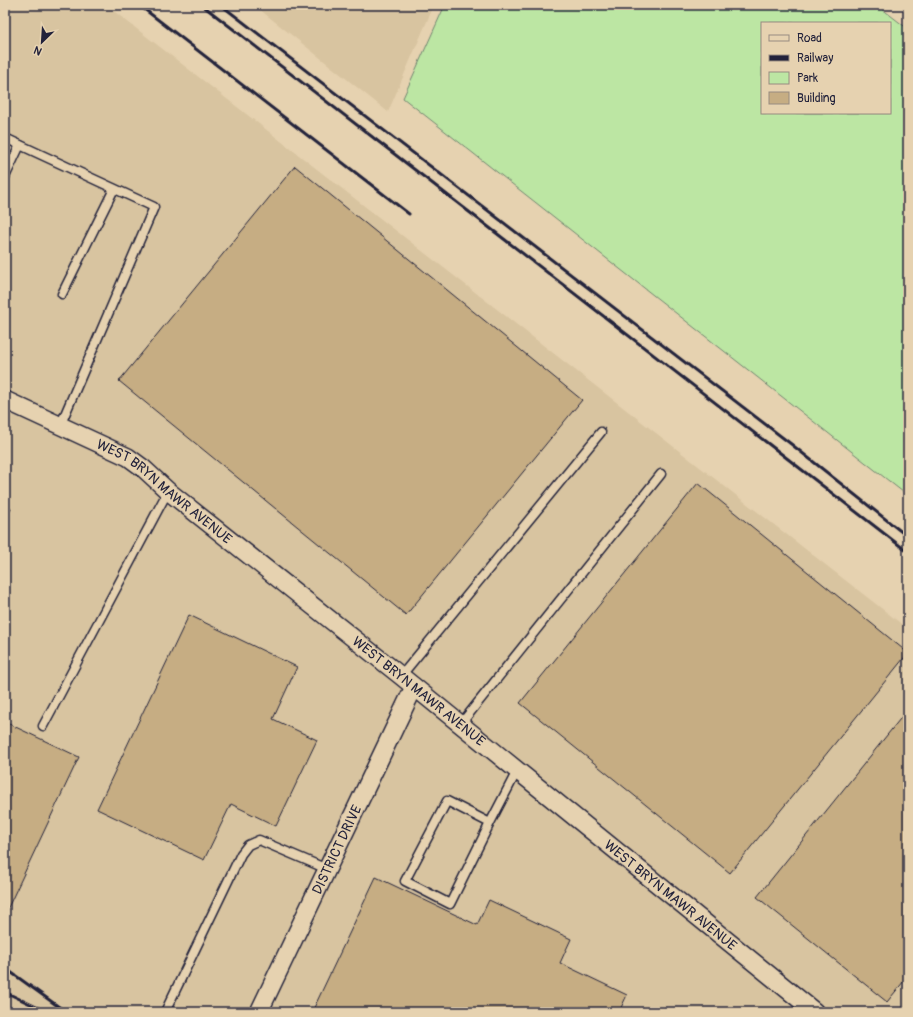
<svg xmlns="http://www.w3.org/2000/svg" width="913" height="1017" font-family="Pangolin,sans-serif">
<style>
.built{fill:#d8c4a0}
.green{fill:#bce6a3;stroke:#6f846f;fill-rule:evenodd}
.building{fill:#c6ad83;stroke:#22223b}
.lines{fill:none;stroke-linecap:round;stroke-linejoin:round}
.lane-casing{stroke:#22223b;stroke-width:11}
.street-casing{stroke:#22223b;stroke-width:20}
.lane{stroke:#e6d2b0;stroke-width:8}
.street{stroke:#e6d2b0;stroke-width:17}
.rail{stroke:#22223b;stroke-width:3}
.labels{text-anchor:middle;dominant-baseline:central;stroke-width:3.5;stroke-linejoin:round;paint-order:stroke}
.street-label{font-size:14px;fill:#22223b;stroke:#e6d2b0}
</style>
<rect width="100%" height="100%" fill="#e6d2b0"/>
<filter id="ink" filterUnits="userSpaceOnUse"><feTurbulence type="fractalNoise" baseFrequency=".025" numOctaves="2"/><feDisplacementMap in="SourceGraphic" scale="8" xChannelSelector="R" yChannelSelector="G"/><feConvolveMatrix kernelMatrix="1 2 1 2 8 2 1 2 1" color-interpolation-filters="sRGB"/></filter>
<g filter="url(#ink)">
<!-- built -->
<g class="built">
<polygon points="5,5 106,5 908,629 908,1012 5,1012"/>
<polygon points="254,5 434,5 388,112"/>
</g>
<!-- green -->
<path class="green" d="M445 5H877L908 29V496L403 98ZM762 23H890V113H762Z"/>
<!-- building -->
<g class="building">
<polygon points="295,166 582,400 406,615 119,381"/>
<polygon points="698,483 908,653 730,873 520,703"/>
<polygon points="5,505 11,508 5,521"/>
<polygon points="189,615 297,667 273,719 317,740 276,826 231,804 204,860 97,809"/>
<polygon points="908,709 908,976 887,1002 757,897"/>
<polygon points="5,722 79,757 5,914"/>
<polygon points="376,877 477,925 489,900 571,939 560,963 627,995 619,1012 312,1012"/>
</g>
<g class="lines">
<!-- lane casing -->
<g class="lane-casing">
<g id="lane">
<polyline points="5,138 154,207 60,426"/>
<polyline points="5,177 20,145"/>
<polyline points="62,294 114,189"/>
<polyline points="401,676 601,432"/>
<polyline points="460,725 661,474"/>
<polyline points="43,726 168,491"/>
<polyline points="490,823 450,904 405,881 447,801 490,823 517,771"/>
<polyline points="165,1012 241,854 248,845 259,840 327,869"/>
</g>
</g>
<!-- street casing -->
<g class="street-casing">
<g id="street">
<path id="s1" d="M5 400 128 457 143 468 168 491 401 676 815 1012"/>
<path id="s2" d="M259 1012 414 687"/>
</g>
</g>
<!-- lane -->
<use href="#lane" class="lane"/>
<!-- street -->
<use href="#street" class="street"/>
<!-- rail -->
<g class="rail">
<polyline points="139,5 409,214"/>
<polyline points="202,5 908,552"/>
<polyline points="221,5 791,444 908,537"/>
<polyline points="5,968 66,1012"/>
<polyline points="5,992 47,1012"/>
</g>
</g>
</g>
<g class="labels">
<!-- street labels -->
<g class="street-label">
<text stroke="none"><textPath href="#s1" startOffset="185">WEST BRYN MAWR AVENUE</textPath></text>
<text stroke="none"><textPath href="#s1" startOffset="509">WEST BRYN MAWR AVENUE</textPath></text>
<text stroke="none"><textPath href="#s2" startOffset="180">DISTRICT DRIVE</textPath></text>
<text stroke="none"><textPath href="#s1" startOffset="833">WEST BRYN MAWR AVENUE</textPath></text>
</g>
</g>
<!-- margin -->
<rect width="913" height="1017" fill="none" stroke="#e6d2b0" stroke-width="20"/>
<rect x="10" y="10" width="893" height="997" fill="none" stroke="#22223b" stroke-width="1.5" filter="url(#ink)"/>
<!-- legend -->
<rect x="761" y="22" width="130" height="92" fill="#e6d2b0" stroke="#988c81"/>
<rect x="769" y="35" width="20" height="6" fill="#e6d2b0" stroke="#988c81"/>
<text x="797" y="42" font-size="12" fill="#22223b">Road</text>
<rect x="769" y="55" width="20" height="6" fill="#22223b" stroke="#988c81"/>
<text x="797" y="62" font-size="12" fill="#22223b">Railway</text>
<rect x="769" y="72" width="20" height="12" fill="#bce6a3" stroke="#988c81"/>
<text x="797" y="82" font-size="12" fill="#22223b">Park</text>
<rect x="769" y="92" width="20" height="12" fill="#c6ad83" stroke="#988c81"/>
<text x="797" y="102" font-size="12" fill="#22223b">Building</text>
<!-- north arrow -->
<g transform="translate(42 42) rotate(205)" stroke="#e6d2b0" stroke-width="3" paint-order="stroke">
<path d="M0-3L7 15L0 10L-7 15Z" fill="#22223b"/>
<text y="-6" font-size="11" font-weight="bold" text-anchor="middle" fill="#22223b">N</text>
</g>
</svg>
